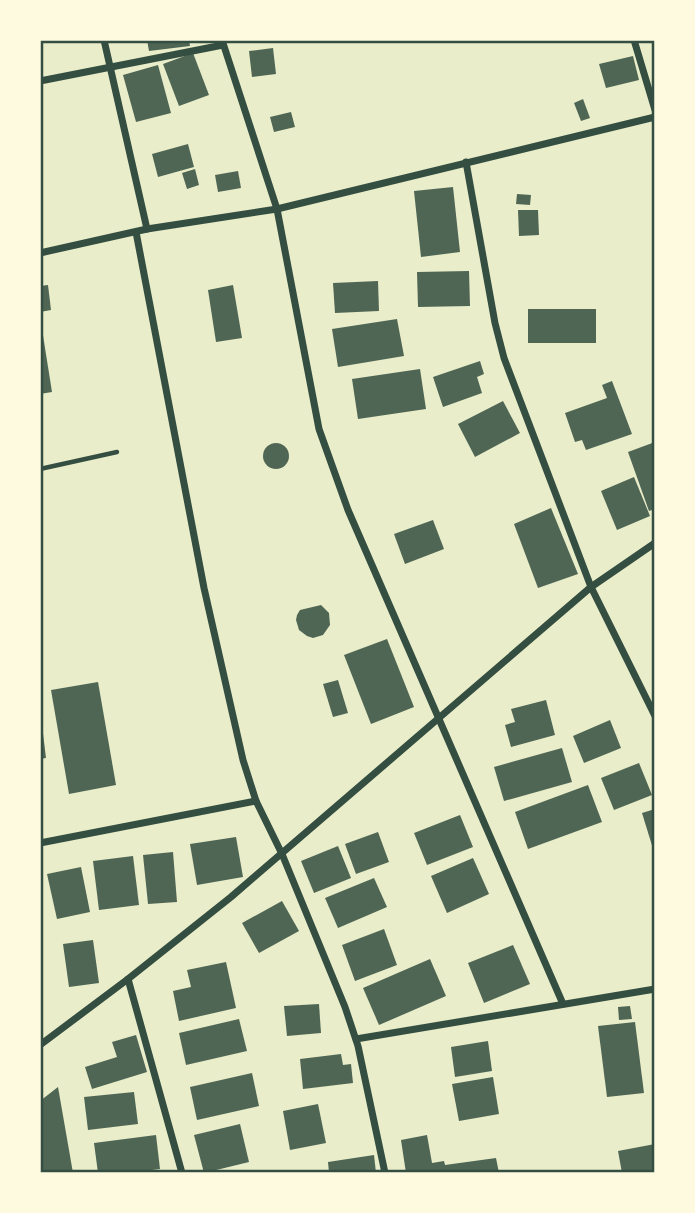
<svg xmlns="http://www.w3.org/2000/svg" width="695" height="1213" font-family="'Varela Round',sans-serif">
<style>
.building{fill:#4f6655}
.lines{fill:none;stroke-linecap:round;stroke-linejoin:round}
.service{stroke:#344e41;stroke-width:4.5}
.minor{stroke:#344e41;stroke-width:7}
.neatline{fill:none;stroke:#344e41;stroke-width:2.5}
</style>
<rect width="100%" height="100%" fill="#e9edc9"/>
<!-- building -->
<g class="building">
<polygon points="147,40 189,40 190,46 149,51"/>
<polygon points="273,48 276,74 252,77 249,51"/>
<polygon points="193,53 209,95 179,106 163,64"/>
<polygon points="633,56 639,80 606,88 599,64"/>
<polygon points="158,65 171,113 136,122 123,75"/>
<polygon points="583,99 590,118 581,121 574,103"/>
<polygon points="291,112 295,127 274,132 270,117"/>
<polygon points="188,144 194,167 158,177 152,154"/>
<polygon points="195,169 199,185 187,189 182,173"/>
<polygon points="238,171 241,188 218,192 215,175"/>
<polygon points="453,187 460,252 421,257 414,191"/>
<polygon points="517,194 531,195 530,205 516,204"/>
<polygon points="518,210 538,210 539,235 519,236"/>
<polygon points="469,271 470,306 418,307 417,272"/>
<polygon points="378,281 379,311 335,313 333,283"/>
<polygon points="48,285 51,310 40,312 40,286"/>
<polygon points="233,285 242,338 216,342 208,290"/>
<rect x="528" y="309" width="68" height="34"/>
<polygon points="397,319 404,356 338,367 332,329"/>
<polygon points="40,329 42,329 52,392 40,394"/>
<polygon points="480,361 484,374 477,377 482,393 443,407 433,377"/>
<polygon points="420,369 426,409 358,419 352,379"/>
<polygon points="612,381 632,434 586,450 582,440 575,442 565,413 607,398 602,385"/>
<polygon points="503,401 520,433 475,457 458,424"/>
<polygon points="655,442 655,509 649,511 628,452"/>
<circle cx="276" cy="456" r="13"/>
<polygon points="634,477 650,516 617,530 601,491"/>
<polygon points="551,508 578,574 538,588 514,524"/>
<polygon points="433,520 444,549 405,564 394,534"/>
<polygon points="321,605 329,613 330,625 323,635 313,638 307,636 299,630 296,620 297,615 300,610"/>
<polygon points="387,639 414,707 371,724 344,655"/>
<polygon points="338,680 348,713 333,717 323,684"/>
<polygon points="98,682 116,785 69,794 51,690"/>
<polygon points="546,700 555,735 511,747 505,725 515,722 511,709"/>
<polygon points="610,720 621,748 584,763 573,736"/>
<polygon points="40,725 42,725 46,758 40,759"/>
<polygon points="562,748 572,782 504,801 494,767"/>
<polygon points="639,763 652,795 614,810 601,778"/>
<polygon points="588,785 602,822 528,849 515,812"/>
<polygon points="655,809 655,852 654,852 642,813"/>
<polygon points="460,815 473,847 427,865 414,833"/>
<polygon points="378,832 389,862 356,874 345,844"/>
<polygon points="236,837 243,877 197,885 190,844"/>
<polygon points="338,846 351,878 314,893 301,861"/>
<polygon points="173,852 177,902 148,904 143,855"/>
<polygon points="133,856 139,905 99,910 93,861"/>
<polygon points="473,858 489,894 447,913 431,876"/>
<polygon points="81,867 90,912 57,919 47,874"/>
<polygon points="374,878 387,907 338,928 325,898"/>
<polygon points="282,901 299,931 259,953 242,923"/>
<polygon points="384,929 397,965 355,981 342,945"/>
<polygon points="93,940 99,983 69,987 63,944"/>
<polygon points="513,945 530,984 484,1003 468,963"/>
<polygon points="430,959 446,996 379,1025 363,988"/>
<polygon points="226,962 236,1008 179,1021 173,991 191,987 187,970"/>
<polygon points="319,1004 321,1033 287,1036 284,1006"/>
<polygon points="630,1006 632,1019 619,1020 618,1007"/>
<polygon points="239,1019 247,1051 186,1065 179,1033"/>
<polygon points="635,1022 644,1093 607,1097 598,1026"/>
<polygon points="136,1035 147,1072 92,1089 85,1067 117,1057 112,1042"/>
<polygon points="488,1041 492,1071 455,1077 451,1047"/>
<polygon points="341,1054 343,1065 351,1064 353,1083 303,1089 300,1059"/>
<polygon points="252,1073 259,1106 197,1120 190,1087"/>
<polygon points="493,1077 499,1114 459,1121 452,1084"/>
<polygon points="58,1087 73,1173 40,1173 40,1101"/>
<polygon points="134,1092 138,1124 88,1130 84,1097"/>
<polygon points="318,1104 326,1143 290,1150 283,1111"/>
<polygon points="240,1124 249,1162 204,1173 194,1135"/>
<polygon points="156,1135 160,1169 129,1173 98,1173 94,1143"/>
<polygon points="427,1135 432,1163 444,1161 445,1165 496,1158 499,1173 406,1173 401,1140"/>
<polygon points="655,1144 655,1173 622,1173 618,1151"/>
<polygon points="374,1155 376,1173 329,1173 328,1162"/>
</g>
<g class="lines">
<!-- service -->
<polyline class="service" points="40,469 117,452"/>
<!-- minor -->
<g class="minor">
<polyline points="104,40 147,229"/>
<polyline points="222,40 277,209 319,429 348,510 563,1004"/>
<polyline points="634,40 655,110"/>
<polyline points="40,81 223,45"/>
<polyline points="466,162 495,323 504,358 591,587 655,716"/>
<polyline points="136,232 204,588 243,760 256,801 282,854 345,1007 358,1046 385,1173"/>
<polyline points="40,253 147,229 277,209 655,117"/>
<polyline points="40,843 256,801"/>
<polyline points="128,979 182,1173"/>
<polyline points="356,1039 655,989"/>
<polyline points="40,1045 128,979 231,897 591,587 655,543"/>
</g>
</g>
<!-- border -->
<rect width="695" height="1213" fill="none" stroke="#fefae0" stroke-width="84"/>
<rect x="42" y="42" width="611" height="1129" class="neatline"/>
</svg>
